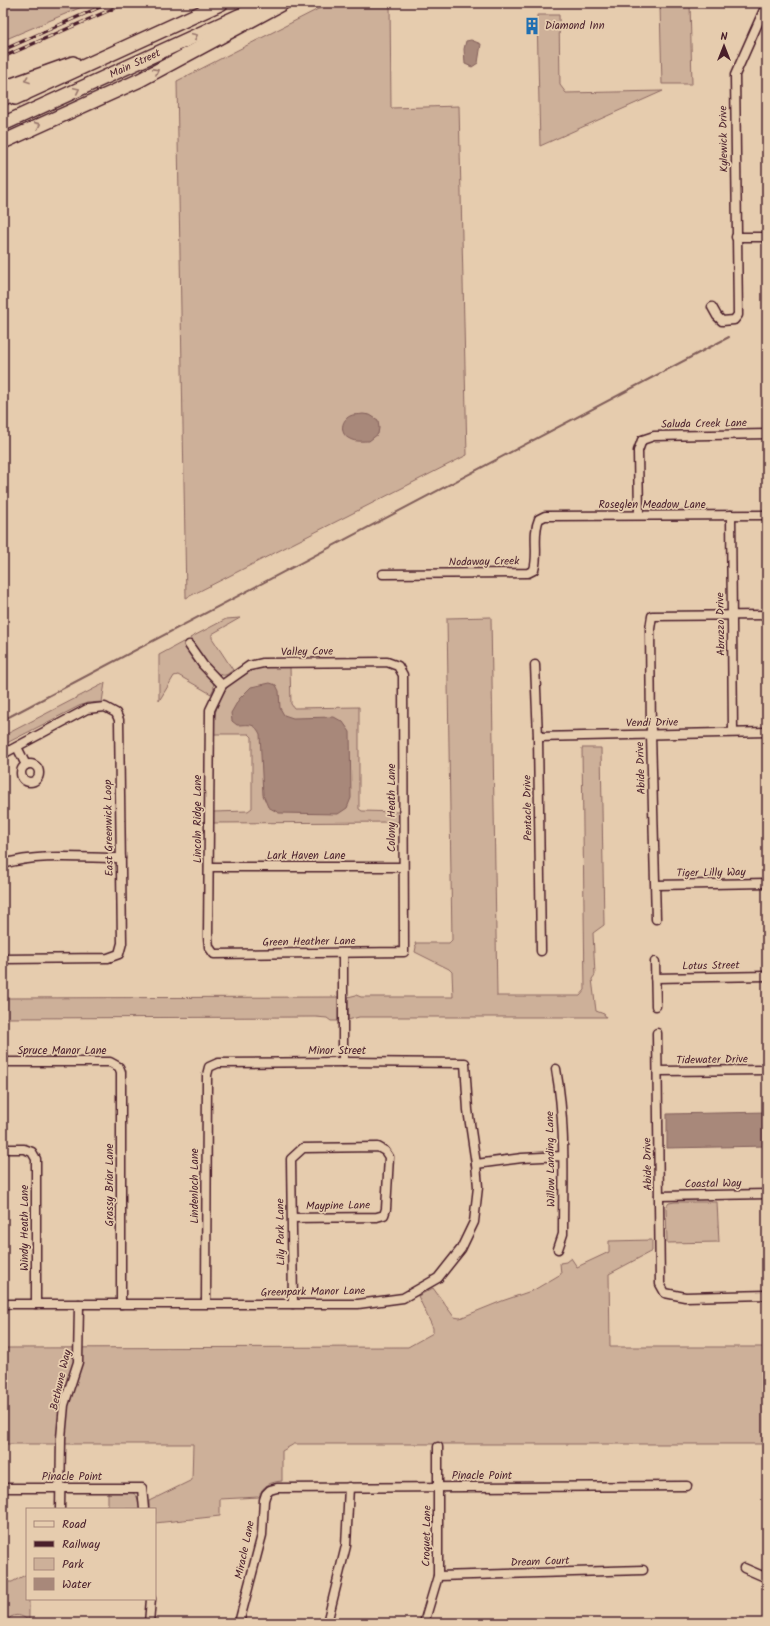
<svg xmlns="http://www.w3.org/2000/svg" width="770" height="1626" font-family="Kalam,sans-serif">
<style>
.green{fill:#cdb099;stroke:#8c6862}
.water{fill:#a8887a;stroke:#825e5a}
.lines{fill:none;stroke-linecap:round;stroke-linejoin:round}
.stream{stroke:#825e5a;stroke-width:2}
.minor-casing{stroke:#4a1f2b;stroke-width:11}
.trunk-casing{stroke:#4a1f2b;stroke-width:16}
.motorway-casing{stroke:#4a1f2b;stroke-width:17}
.minor{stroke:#e6ccae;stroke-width:8}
.trunk{stroke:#e6ccae;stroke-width:13}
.motorway{stroke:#e6ccae;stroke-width:14}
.rail-casing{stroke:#4a1f2b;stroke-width:3.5}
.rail{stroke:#e6ccae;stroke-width:2;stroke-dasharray:6;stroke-linecap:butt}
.oneway{stroke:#98766c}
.labels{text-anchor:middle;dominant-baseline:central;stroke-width:3.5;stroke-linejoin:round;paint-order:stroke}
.poi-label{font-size:11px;fill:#4a1f2b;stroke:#e6ccae;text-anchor:start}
.street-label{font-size:11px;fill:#4a1f2b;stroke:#e6ccae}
</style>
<rect width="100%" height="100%" fill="#e6ccae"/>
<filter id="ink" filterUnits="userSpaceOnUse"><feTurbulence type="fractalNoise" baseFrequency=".025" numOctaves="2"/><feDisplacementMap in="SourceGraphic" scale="8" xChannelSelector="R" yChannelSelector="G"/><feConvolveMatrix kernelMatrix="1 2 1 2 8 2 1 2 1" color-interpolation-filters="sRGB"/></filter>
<g filter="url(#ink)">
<!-- green -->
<g class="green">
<polygon points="3,3 91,3 4,40"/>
<polygon points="330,3 390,3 391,108 459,106 467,455 186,598 177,81"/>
<polygon points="666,3 690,3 692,84 662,84 660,6"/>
<polygon points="537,15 559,15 560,85 566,93 663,91 540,146"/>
<polygon points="491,617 497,996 580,996 585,990 582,748 601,748 604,925 593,933 595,975 592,979 596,1011 604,1014 606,1017 359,1017 348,1020 348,997 356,995 361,997 453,997 452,972 449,969 415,952 416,947 415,943 449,943 452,940 447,618"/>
<path d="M240 618 212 634V638L233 670C229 673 226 676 222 675 212 673 195 646 190 638L226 619Z"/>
<polygon points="183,642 196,664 213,681 214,688 211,694 178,675 174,676 159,701 159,655"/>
<path d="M290 667 291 704 294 708 359 707V809L362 811 399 812V822L212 823 213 812 248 811 252 808V737L249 734H212C214 705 225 677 255 669 266 667 278 667 290 667Z"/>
<polygon points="105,683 102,702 87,703 79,706 3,745 3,736"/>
<polygon points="339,997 339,1021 331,1021 327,1018 316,1017 3,1018 3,998"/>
<polygon points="675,1202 717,1202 719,1242 667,1243 666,1207 669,1203"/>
<path d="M652 1240V1251L609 1274 610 1347H767V1444H294L282 1451V1481C271 1482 262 1485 259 1497L220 1499V1516L155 1523V1509H149V1501L192 1480 193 1444H3V1348L408 1347 433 1333V1328L418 1296 433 1288 454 1317 460 1318 502 1301 534 1290 561 1274 560 1263 566 1262 571 1258 577 1267 609 1252V1241Z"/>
<path d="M108 1491C127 1491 138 1487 140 1509H108Z"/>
<path d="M27 1574V1599H29V1621C24 1617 18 1613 11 1617 7 1620 8 1622 3 1623V1582H12Z"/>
</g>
<!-- water -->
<g class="water">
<polygon points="471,40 481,44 478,63 472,67 465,64 464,49 466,41"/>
<path d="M363 414 370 415 378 420 379 428 378 434 369 441C363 441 355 442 350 439 340 435 340 421 350 416 353 414 359 415 363 414Z"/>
<path d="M270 683 276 685 279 691 280 708 284 715 293 718 334 717 343 722 350 732 351 798 347 808 338 814 279 813 268 807 263 795 260 734C254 722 249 725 237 725L232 721 231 713 239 699 251 687Z"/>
<polygon points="767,1112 767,1146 667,1148 667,1114"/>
</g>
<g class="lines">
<!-- stream -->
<polyline class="stream" points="3,720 729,337"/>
<!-- minor casing -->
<g class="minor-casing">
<g id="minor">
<polyline points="736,237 767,237"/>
<polyline points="712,307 717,316 722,321 734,320 738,315 735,75 767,3"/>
<polyline points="639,515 638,451 642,440 654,436 767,434"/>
<polyline points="731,515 733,732"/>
<path d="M383 574 528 573 534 570C539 553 532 535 539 519L545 516 767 515"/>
<polyline points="189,645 203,665 222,685"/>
<polygon points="387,662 398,666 403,675 404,952 214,954 209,947 208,937 210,710 222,685 249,666 263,663"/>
<polyline points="535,665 538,737 541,951"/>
<polyline points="538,737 767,732"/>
<polyline points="17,747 26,765"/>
<polyline points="3,754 87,709 105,707 116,713 119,720 122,943 119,954 108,958 3,959"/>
<circle cx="30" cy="773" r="9"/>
<path d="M3 864C40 853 82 858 121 858"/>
<polyline points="209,867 403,867"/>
<polyline points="656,885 767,883"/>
<polyline points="656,919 651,734 650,629 652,616 767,615"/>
<polyline points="655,962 656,1006"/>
<polyline points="655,978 767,976"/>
<polyline points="657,1033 660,1284 665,1293 685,1297 767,1295"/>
<polyline points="3,1062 110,1062 119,1067 121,1072 121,1304"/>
<polyline points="343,1062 343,953"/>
<path d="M556 1069C566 1124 563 1179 563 1234L558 1249"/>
<polyline points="658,1071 767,1070"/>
<polyline points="3,1149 24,1149 32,1152 36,1159 36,1304"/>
<polyline points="476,1164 522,1158 563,1156"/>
<polyline points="659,1196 767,1194"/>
<polyline points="292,1218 377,1217 384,1215 386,1209 389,1157 385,1151 378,1147 303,1148 291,1159 293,1304"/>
<polyline points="3,1304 358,1304 403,1298 438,1278 461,1249 474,1222 478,1187 476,1164 468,1110 465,1063 343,1062 218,1063 209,1067 207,1075 206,1304"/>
<polyline points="3,1488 142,1488 144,1509"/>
<polyline points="60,1509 61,1438 64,1405 78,1362 79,1304"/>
<polyline points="744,1568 767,1578"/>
<polyline points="438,1576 643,1570"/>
<polyline points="149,1623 151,1599"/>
<polyline points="239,1623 262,1535 264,1500 266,1494 270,1490 277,1488 687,1486"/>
<polyline points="327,1623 346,1546 349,1487"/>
<polyline points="424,1623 438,1576 438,1447"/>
</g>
</g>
<!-- trunk casing -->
<g class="trunk-casing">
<g id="trunk">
<polyline points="3,88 73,63"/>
<polyline points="15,98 222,3"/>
<polyline points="3,124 254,9"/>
<polyline points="3,142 140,80 283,3"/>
</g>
</g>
<!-- motorway casing -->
<g class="motorway-casing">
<polyline id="motorway" points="3,98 11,94 24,94"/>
</g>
<!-- minor -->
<use href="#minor" class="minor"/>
<!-- trunk -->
<use href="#trunk" class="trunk"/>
<!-- motorway -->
<use href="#motorway" class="motorway"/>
<!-- rail casing -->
<g class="rail-casing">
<g id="rail">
<polyline points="3,50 109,3"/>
<polyline points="3,57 126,3"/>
</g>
</g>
<!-- rail -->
<use href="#rail" class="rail"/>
</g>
<!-- one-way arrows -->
<defs><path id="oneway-chevron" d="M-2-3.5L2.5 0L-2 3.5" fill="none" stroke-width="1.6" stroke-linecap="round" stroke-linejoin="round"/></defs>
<g class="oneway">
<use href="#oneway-chevron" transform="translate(195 36) rotate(-25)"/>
<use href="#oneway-chevron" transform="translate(156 71) rotate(-28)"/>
<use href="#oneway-chevron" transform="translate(27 80) rotate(160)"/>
<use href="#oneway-chevron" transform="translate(77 90) rotate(-25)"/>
<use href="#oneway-chevron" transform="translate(38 125) rotate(-24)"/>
</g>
</g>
<!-- icons -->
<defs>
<g id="building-bare" transform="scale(1.38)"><path d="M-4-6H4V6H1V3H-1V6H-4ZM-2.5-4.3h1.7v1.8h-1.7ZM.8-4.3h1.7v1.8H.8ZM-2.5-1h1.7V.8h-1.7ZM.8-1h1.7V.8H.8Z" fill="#1f6fb2" stroke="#e6ccae" stroke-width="2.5" paint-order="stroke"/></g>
</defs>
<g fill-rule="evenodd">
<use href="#building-bare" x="532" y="26"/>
</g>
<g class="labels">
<!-- poi labels -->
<g class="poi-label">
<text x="545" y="26">Diamond Inn</text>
</g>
<!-- street labels -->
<g class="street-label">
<text transform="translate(135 64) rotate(-25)">Main Street</text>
<text transform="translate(724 139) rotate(-91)">Kylewick Drive</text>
<text transform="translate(704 424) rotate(-1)">Saluda Creek Lane</text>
<text x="652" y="505">Roseglen Meadow Lane</text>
<text transform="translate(484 562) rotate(-1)">Nodaway Creek</text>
<text transform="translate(721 624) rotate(-91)">Abruzzo Drive</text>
<text transform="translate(307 652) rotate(-1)">Valley Cove</text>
<text transform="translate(652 723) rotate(-1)">Vendi Drive</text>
<text transform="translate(641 768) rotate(-92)">Abide Drive</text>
<text transform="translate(392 808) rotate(-90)">Colony Heath Lane</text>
<text transform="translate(528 808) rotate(-91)">Pentacle Drive</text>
<text transform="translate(198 819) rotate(-90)">Lincoln Ridge Lane</text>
<text transform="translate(109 828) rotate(-91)">East Greenwick Loop</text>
<text x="306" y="856">Lark Haven Lane</text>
<text transform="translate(711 873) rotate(-1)">Tiger Lilly Way</text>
<text transform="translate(309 942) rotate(-1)">Green Heather Lane</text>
<text transform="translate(711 966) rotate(-1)">Lotus Street</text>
<text x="62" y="1051">Spruce Manor Lane</text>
<text x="337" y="1051">Minor Street</text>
<text transform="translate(712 1060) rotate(-1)">Tidewater Drive</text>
<text transform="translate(551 1159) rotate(-91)">Willow Landing Lane</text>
<text transform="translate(648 1164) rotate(-91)">Abide Drive</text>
<text transform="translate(713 1184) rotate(-1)">Coastal Way</text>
<text transform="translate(110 1185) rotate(-90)">Grassy Briar Lane</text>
<text transform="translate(195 1186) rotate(-90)">Lindenloch Lane</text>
<text transform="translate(338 1206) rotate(-1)">Maypine Lane</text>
<text transform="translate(25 1228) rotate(-90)">Windy Heath Lane</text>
<text transform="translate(281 1232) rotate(-91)">Lily Park Lane</text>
<text transform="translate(313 1292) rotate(-1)">Greenpark Manor Lane</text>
<text transform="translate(61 1380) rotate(-77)">Bethune Way</text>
<text x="482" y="1476">Pinacle Point</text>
<text x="72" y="1477">Pinacle Point</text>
<text transform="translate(427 1536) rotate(-89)">Croquet Lane</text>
<text transform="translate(245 1550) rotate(-78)">Miracle Lane</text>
<text transform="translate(540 1562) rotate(-2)">Dream Court</text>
</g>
</g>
<!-- margin -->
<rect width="770" height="1626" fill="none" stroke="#e6ccae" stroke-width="16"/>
<rect x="8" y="8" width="754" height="1610" fill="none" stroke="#4a1f2b" stroke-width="1.5" filter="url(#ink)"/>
<!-- legend -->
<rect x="26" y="1508" width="130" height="92" fill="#e6ccae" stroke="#a8877a"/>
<rect x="34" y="1521" width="20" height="6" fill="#e6ccae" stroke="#a8877a"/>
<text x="62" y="1528" font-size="12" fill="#4a1f2b">Road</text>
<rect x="34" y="1541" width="20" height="6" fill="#4a1f2b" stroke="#a8877a"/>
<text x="62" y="1548" font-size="12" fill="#4a1f2b">Railway</text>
<rect x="34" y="1558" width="20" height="12" fill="#cdb099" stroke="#a8877a"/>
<text x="62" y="1568" font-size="12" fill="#4a1f2b">Park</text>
<rect x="34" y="1578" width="20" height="12" fill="#a8887a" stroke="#a8877a"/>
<text x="62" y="1588" font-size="12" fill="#4a1f2b">Water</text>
<!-- north arrow -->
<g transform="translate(724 46)" stroke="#e6ccae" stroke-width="3" paint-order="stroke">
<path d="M0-3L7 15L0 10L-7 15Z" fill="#4a1f2b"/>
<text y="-6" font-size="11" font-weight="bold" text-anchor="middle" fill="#4a1f2b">N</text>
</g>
</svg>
